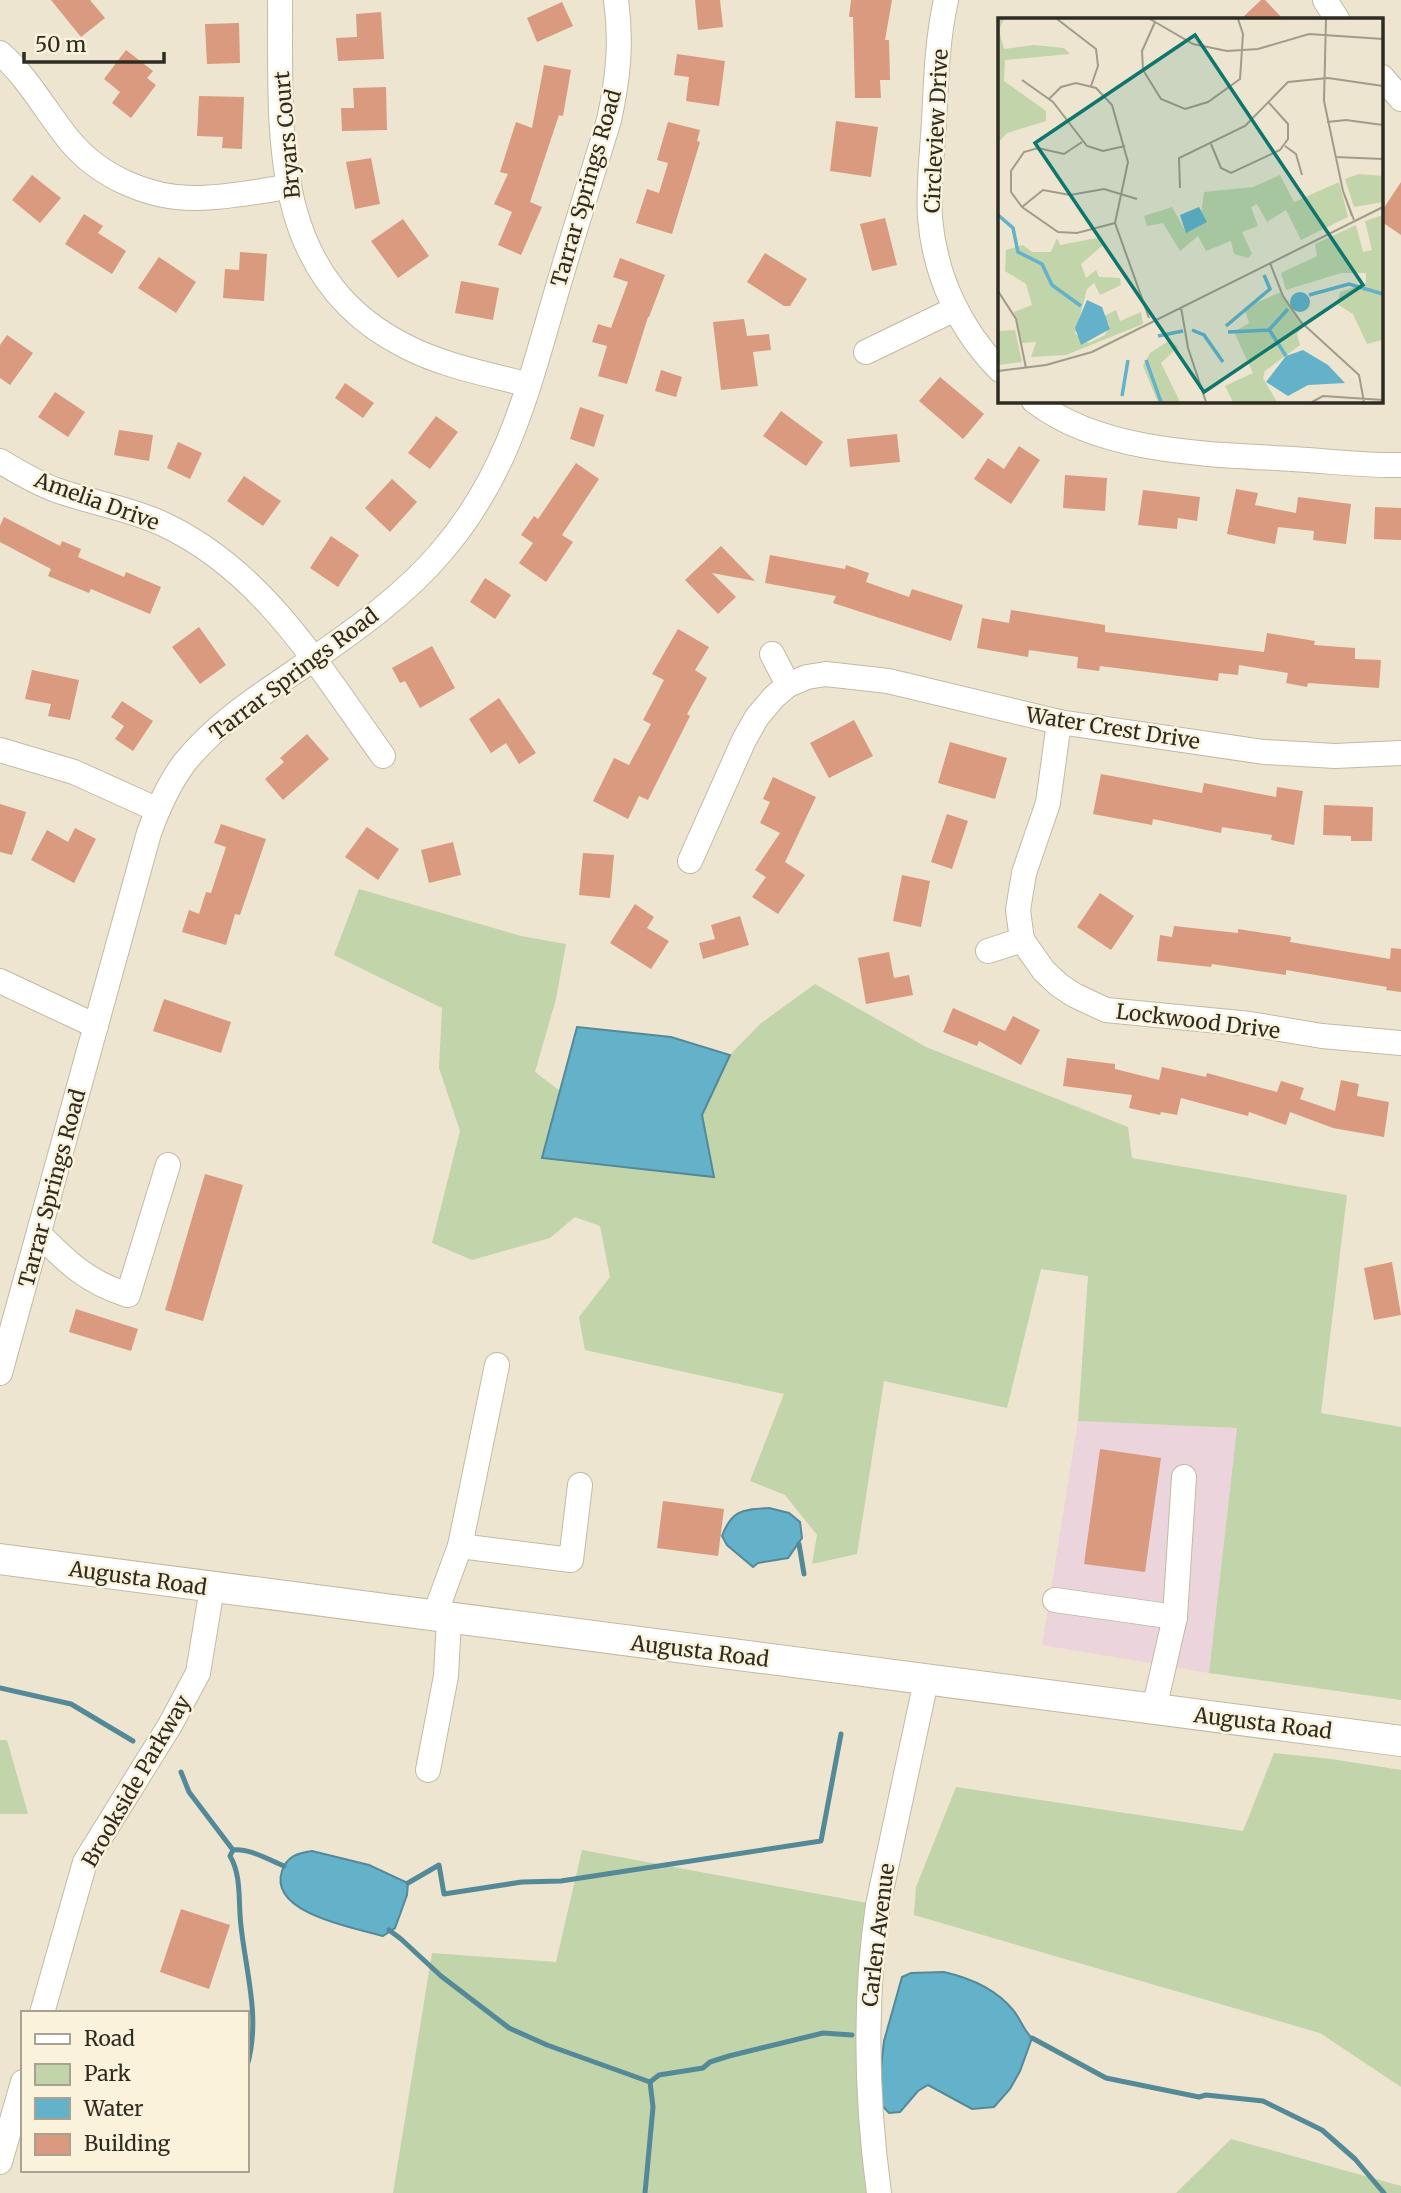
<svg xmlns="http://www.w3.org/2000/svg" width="1401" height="2193" font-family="Merriweather,serif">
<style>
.commercial{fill:#ecd4dd}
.green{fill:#c1d4aa}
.water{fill:#64b1ca;stroke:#548998;stroke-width:2}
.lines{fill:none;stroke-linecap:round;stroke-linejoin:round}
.stream{stroke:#548998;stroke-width:5}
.building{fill:#d99a80}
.minor-casing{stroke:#c2baa4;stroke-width:26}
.major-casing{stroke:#c2baa4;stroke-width:32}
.minor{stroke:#fff;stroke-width:24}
.major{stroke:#fff;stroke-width:30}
.labels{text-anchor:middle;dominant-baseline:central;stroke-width:5;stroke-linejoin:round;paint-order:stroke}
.street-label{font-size:21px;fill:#2e2b22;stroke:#fbf2dc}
.inset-river{fill:none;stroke:#64b1ca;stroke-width:3.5}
.inset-road{fill:none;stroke:#a19b8a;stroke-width:2}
.view{fill:#0f766e;fill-opacity:0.15;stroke:#0f766e;stroke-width:3.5}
.inset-edge{fill:none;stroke:#2e2b22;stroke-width:3.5}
</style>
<rect width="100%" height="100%" fill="#ede5cf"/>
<!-- commercial -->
<polygon class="commercial" points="1078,1421 1237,1428 1209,1673 1042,1645"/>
<!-- green -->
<g class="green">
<polygon points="359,889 521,936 566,944 556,999 535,1072 560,1091 543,1157 702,1115 730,1055 760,1024 815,984 926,1047 1128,1127 1132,1158 1347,1195 1321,1413 1401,1427 1401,1700 1209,1673 1237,1428 1078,1421 1088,1276 1041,1269 1007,1408 884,1381 857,1554 812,1564 817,1535 785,1495 750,1481 784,1394 585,1350 579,1317 610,1277 600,1226 575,1217 550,1238 472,1260 432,1243 460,1131 439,1068 442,1008 334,955"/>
<polygon points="0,1740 7,1740 28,1814 0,1814"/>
<polygon points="1274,1753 1331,1759 1401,1770 1401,2087 1320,2033 914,1915 916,1887 956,1787 1243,1831"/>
<polygon points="582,1850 878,1905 879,2193 393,2193 432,1953 556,1962"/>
<polygon points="1231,2139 1401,2186 1401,2193 1176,2193"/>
</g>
<!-- water -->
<g class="water">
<polygon points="577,1027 671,1037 730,1055 702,1115 714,1177 542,1158"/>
<path d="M769 1508 789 1513 800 1522 802 1538 788 1558 758 1563 753 1567 727 1545 722 1536C732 1509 743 1510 769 1508Z"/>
<path d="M312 1851 369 1865 408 1883 407 1895 395 1928 383 1936C354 1928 268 1913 282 1871 287 1856 298 1853 312 1851Z"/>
<path d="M944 1972C970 1978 996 1989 1013 2010 1021 2019 1023 2030 1032 2038L1020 2071 1010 2089 994 2107 972 2109 928 2085 918 2091 900 2112 889 2113 878 2101V2095L884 2041 902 1977 911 1973Z"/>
</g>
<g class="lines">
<!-- stream -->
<g class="stream">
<polyline points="799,1544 804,1574"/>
<polyline points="0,1688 71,1704 133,1741"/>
<path d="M181 1772 189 1792 233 1850 230 1856C242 1876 238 1903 241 1926 246 1973 261 2019 247 2066"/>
<path d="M233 1850C249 1848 269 1860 284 1866"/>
<polyline points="408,1883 439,1865 444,1894 522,1882 561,1881 821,1841 841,1734"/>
<polyline points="389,1930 401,1939 441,1976 509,2028 547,2045 650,2082"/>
<polyline points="1032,2038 1106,2078 1199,2097 1206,2095 1263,2101 1322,2130 1355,2159 1384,2193"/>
<polyline points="650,2082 659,2075 703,2068 710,2062 729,2056 823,2033 852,2035"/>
<polyline points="645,2193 653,2107 650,2082"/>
</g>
</g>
<!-- building -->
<g class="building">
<polygon points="51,0 90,0 105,18 81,37"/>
<polygon points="695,0 720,0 723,27 698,30"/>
<polygon points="851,0 892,0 885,40 889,40 890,80 880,80 881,98 855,98 853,17 849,17"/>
<polygon points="1261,0 1265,0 1283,19 1241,19"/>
<polygon points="562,2 573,26 537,42 527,18"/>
<polygon points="381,12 384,59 338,61 336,38 357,37 356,14"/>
<polygon points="239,23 240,63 207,64 205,24"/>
<polygon points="126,50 153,71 147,78 156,85 131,118 112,103 120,92 104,79"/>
<polygon points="677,54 725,61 719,106 686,101 689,77 674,75"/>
<polygon points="544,65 571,70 563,116 559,115 530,202 542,207 521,255 498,245 512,212 494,204 508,174 500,172 516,122 532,128"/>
<polygon points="386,87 387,130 342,131 341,108 354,108 353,88"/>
<polygon points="199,96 244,97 242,149 222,148 223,137 197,136"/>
<polygon points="836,121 878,127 871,177 830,171"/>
<polygon points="668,122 700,130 697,141 700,142 672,234 636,223 647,189 659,193 668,163 657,160"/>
<polygon points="371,158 380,204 355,209 346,162"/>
<polygon points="32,175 61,198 40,223 12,200"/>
<polygon points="1401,182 1401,235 1382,222 1382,211"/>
<polygon points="84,214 103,226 98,233 126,251 112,274 65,244"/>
<polygon points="885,218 897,265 872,271 860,224"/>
<polygon points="403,219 429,256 398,278 371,241"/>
<polygon points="240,252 267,254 264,301 223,298 225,269 239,270"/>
<polygon points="765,253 807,279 790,306 784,306 747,282"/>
<polygon points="159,257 196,282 176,313 138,288"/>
<polygon points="620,258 665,275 649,317 648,317 627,384 598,376 607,346 592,342 598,324 611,328 628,282 613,277"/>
<polygon points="461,281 499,288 493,320 455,313"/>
<polygon points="744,319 747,336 769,334 771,350 753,352 758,386 721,390 713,322"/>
<polygon points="7,335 33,353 10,385 0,378 0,345"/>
<polygon points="661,370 682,377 676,397 655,391"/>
<polygon points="940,377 984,414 963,439 919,401"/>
<polygon points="345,383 374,403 363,418 335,398"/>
<polygon points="55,392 85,412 68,437 38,417"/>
<polygon points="580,407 604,415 594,447 570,439"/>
<polygon points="781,411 823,442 806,466 763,436"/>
<polygon points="436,416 458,432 430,469 408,453"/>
<polygon points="119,430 153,435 149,461 114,455"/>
<polygon points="897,434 900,462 850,467 847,439"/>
<polygon points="178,442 202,453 190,479 167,468"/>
<polygon points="1019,446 1040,460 1011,504 974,479 988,458 1004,469"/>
<polygon points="576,463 599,479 562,535 573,542 546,582 519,563 533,543 521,535 534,516 538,519"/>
<polygon points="1065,475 1107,478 1105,511 1063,508"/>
<polygon points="244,476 281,501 263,526 227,501"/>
<polygon points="392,479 417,502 390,532 365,508"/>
<polygon points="1236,489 1258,493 1255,505 1296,513 1298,497 1351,504 1346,544 1313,540 1314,531 1278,527 1275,544 1227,534"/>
<polygon points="1143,490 1200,497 1197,521 1178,518 1177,529 1138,525"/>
<polygon points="1375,507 1401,508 1401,540 1374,539"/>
<polygon points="4,517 60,546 62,541 81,549 78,557 124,577 126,572 161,587 150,614 91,589 89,593 48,576 51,569 0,542 0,526"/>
<polygon points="331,536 359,555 338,587 310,568"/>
<polygon points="721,546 755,581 712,573 736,597 718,614 685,580"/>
<polygon points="770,555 845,569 846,565 869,573 866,582 909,597 912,589 963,605 951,641 833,603 836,596 765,583"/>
<polygon points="485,578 511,595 495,619 470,602"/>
<polygon points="1011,610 1105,625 1105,632 1264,652 1267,633 1315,641 1314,645 1355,648 1355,659 1381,660 1379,688 1308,683 1307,687 1286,683 1288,673 1239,665 1238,675 1219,673 1218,681 1100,666 1099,671 1077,668 1078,657 1029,650 1028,657 977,648 982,618 1009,623"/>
<polygon points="199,627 226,665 200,684 172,647"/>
<polygon points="678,629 709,647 695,670 707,678 687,714 690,716 648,800 639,796 628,819 593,801 614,758 629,765 651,724 643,720 664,680 652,674"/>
<polygon points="432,646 455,688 420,708 405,681 400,683 392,668"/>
<polygon points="32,670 79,680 70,720 48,716 51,704 25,699"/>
<polygon points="499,698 536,753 519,764 506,743 491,753 469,719"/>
<polygon points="122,701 153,721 133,751 115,739 124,726 111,717"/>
<polygon points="854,720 873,756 829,778 810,743"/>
<polygon points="307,734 329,759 283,800 265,779 284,762 280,758"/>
<polygon points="950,742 1007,758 995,799 938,783"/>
<polygon points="1101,774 1202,793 1204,783 1276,797 1277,787 1303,791 1294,845 1271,840 1272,835 1222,827 1221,833 1153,819 1152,825 1093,814"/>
<polygon points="773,777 816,797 785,862 805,875 778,914 752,897 766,877 755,870 780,833 760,823 770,802 763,799"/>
<polygon points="0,804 26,812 12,855 0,852"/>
<polygon points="1324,805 1373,807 1372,841 1351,841 1351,836 1323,835"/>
<polygon points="947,814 968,821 952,869 931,862"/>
<polygon points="221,824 266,839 240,915 235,914 226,945 182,932 189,910 199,914 206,892 211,893 226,847 214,843"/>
<polygon points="367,827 399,849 378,880 345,857"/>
<polygon points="75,828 96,839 74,883 31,860 47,830 68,842"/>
<polygon points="453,842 461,875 429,883 421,850"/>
<polygon points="583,853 614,855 610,898 579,895"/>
<polygon points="902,875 930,881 921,927 893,921"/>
<polygon points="1100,893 1134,916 1111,950 1077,927"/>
<polygon points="635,904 654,917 647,928 669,941 651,969 610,943"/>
<polygon points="740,916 749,945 703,959 699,943 715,939 711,925"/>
<polygon points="1174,926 1238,933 1238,929 1291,937 1290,942 1390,959 1391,948 1401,949 1401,992 1386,990 1387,987 1286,970 1286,975 1212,964 1211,967 1157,961 1160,935 1172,937"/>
<polygon points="889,952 894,978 909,975 913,995 866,1004 858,958"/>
<polygon points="164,999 231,1022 221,1053 153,1031"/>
<polygon points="953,1008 1005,1031 1013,1016 1040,1030 1021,1065 979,1041 977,1046 943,1032"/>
<polygon points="1067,1058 1115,1064 1115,1069 1159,1080 1162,1067 1206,1077 1207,1073 1277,1092 1281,1081 1304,1088 1300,1099 1335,1111 1341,1080 1359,1084 1357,1096 1389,1102 1384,1137 1333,1128 1290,1112 1286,1125 1249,1112 1248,1116 1181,1098 1177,1115 1161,1112 1160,1115 1129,1108 1132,1095 1063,1086"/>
<polygon points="205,1174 243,1185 203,1321 165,1310"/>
<polygon points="1392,1262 1401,1315 1374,1320 1364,1268"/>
<polygon points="76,1309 138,1329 131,1351 69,1332"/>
<polygon points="1100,1449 1161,1458 1145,1572 1084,1564"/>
<polygon points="663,1501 724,1509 718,1556 657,1548"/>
<polygon points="181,1909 230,1925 209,1989 160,1972"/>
</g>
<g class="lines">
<!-- minor casing -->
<g class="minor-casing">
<g id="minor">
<path d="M280 0C281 132 267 278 407 347 444 366 488 374 529 385"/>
<path d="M946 0C937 40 936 82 934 122 932 154 928 187 930 218 935 276 960 330 1000 370"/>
<polyline points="1325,0 1337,19"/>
<path d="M0 53C28 77 46 112 70 141 100 177 150 199 197 198 227 198 258 191 288 187"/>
<polyline points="1382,77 1401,99"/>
<polyline points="866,352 955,309"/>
<path d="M1034 401C1103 454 1210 454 1293 459 1329 461 1365 466 1401 465"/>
<path d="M0 461C18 472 37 483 56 490 92 503 129 508 163 524 264 571 320 669 383 756"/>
<polyline points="772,654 788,685"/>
<polyline points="1059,722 1048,803 1024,873 1018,910 1022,940 1044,971 1059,985 1074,995 1106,1010 1250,1024 1322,1036 1401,1043"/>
<polyline points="0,750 74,772 158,810"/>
<polyline points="690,861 744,740 757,717 774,697 788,685 807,677 826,674 888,681 1059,722 1264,752 1335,756 1401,753"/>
<polyline points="988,951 1022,940"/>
<polyline points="0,981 96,1026"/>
<path d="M39 1234C68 1263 87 1282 128 1295L168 1165"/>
<path d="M0 1373 149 833C158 808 169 783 185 762 220 719 267 691 312 660 358 628 406 594 442 551 508 474 527 392 555 297 572 238 591 179 609 120 618 79 622 42 616 0"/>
<polyline points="460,1546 497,1365"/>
<polyline points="1055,1600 1175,1617"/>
<polyline points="434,1617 460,1546 571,1560 580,1485"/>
<polyline points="1154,1709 1175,1617 1184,1477"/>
<polyline points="428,1770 446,1676 449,1619"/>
<polyline points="42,2013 85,1862 170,1725 198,1673 212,1588"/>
<polyline points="0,2162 23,2082"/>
<path d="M879 2193C866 2097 864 2001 878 1905L926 1681"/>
</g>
</g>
<!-- major casing -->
<g class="major-casing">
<polyline id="major" points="0,1559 1401,1741"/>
</g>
<!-- minor -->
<use href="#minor" class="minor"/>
<!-- major -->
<use href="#major" class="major"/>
</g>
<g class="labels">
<!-- street labels -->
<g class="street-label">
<text transform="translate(936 131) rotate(-87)">Circleview Drive</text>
<text transform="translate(287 135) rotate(-95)">Bryars Court</text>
<text transform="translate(586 188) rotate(-74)">Tarrar Springs Road</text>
<text transform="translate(97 501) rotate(20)">Amelia Drive</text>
<text transform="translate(294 674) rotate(-37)">Tarrar Springs Road</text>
<text transform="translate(1113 728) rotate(9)">Water Crest Drive</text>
<text transform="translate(1198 1021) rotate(7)">Lockwood Drive</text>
<text transform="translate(52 1188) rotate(-75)">Tarrar Springs Road</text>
<text transform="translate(138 1578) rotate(8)">Augusta Road</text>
<text transform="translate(700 1651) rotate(7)">Augusta Road</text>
<text transform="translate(1263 1723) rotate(7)">Augusta Road</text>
<text transform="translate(136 1781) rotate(-60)">Brookside Parkway</text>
<text transform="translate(878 1935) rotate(-83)">Carlen Avenue</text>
</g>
</g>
<!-- overview -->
<g transform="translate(998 18)">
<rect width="385" height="385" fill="#ede5cf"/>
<path d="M0 1H6L1 12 6 31 36 27 66 30 72 36 7 42 6 63 48 93V103L9 115 0 125ZM361 156 385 158V184L356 189 347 161ZM282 157 296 184 341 164 350 199 303 222 288 192 269 204 259 186 253 189 260 208 244 214 254 236 250 240 236 236 233 223 208 233 200 218 182 233 165 205 149 208 146 198 174 189 188 214 203 198 206 174 255 169ZM385 197V322L369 326 355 296 339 286 342 274 368 265V255H343L288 272 283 255 319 238 317 226 358 207 365 234 374 232 367 203ZM104 219 105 227 83 246 88 260 98 252 101 259 122 260 123 267 102 277 96 265 89 271 77 316 91 325 107 317 112 308 106 298 118 292 122 303 143 294 145 306 68 337 33 339 38 324 24 325 16 294 34 287 28 266 7 253 8 232 25 227 34 234H53L59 220 62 227ZM283 274 306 307 299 316 302 327 267 353 265 360 279 384H235L227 368 255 355 236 314 251 305 246 290ZM17 312 24 344 0 347V313ZM172 322 180 329 163 345 182 384H160L145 348 152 335Z" fill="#c1d4aa"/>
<path d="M201 189 209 204 188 215 182 197ZM292 284a10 10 0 1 1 20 0a10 10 0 1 1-20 0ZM89 282 104 289 112 311 83 327 77 310ZM305 332 330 347 347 365 310 367 290 378 268 364 288 338Z" fill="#64b1ca"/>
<path class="inset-river" d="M0 197 15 210 20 234 44 246 54 267 83 288M311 277 351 266 385 276M228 308 272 271 266 257M194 312 206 317 225 344M272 313 288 338M230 314 271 312 290 291M160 318 185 313M148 342 163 384M124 378 130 342"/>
<path class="inset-road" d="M59 1 98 31 100 48 93 68M152 1 195 26 229 33 260 31 311 16 385 21M328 1 326 83 345 173M157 4 144 33 145 52 163 81 187 91 210 84 242 61 245 16 240 1M24 62 55 84 89 128 105 133 127 128M51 81 63 69 78 65 98 70 114 87 130 144 117 205 151 300M329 104 348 102 385 107M84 124 66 136 40 130 26 134 13 153V174L24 189 60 214 79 215 117 205M213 126 223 150 233 155 282 132 290 121V106L271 85M287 128 298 136 304 157M337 139 385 141M182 170 181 140 247 108 290 64 330 60 385 68M24 189 45 172 72 177 106 171 139 181M354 198 345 173 356 202M272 245 285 278 303 304 361 357 366 384M0 273 18 301 28 350M183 289 190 330 208 384M0 353 48 347 94 334 385 189M314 384 325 378 385 382"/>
<path class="view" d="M197 17 365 267 206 374 37 125Z"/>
<rect width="385" height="385" class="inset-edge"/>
</g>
<!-- legend -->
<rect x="21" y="2011" width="228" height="161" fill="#fbf2dc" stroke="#a9a292" stroke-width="2"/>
<rect x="35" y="2034" width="35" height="10" fill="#ffffff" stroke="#a9a292" stroke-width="2"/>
<text x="84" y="2046" font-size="21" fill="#2e2b22">Road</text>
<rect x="35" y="2064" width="35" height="21" fill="#c1d4aa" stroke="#a9a292" stroke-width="2"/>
<text x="84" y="2081" font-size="21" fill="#2e2b22">Park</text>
<rect x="35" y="2098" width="35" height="21" fill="#64b1ca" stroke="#a9a292" stroke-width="2"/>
<text x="84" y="2116" font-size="21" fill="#2e2b22">Water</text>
<rect x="35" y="2134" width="35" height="21" fill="#d99a80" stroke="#a9a292" stroke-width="2"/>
<text x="84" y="2151" font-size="21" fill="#2e2b22">Building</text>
<!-- scale -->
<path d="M24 52v10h140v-10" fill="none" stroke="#2e2b22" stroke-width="3.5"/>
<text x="35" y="52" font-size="21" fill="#2e2b22" stroke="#fbf2dc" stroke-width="5" paint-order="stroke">50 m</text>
</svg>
